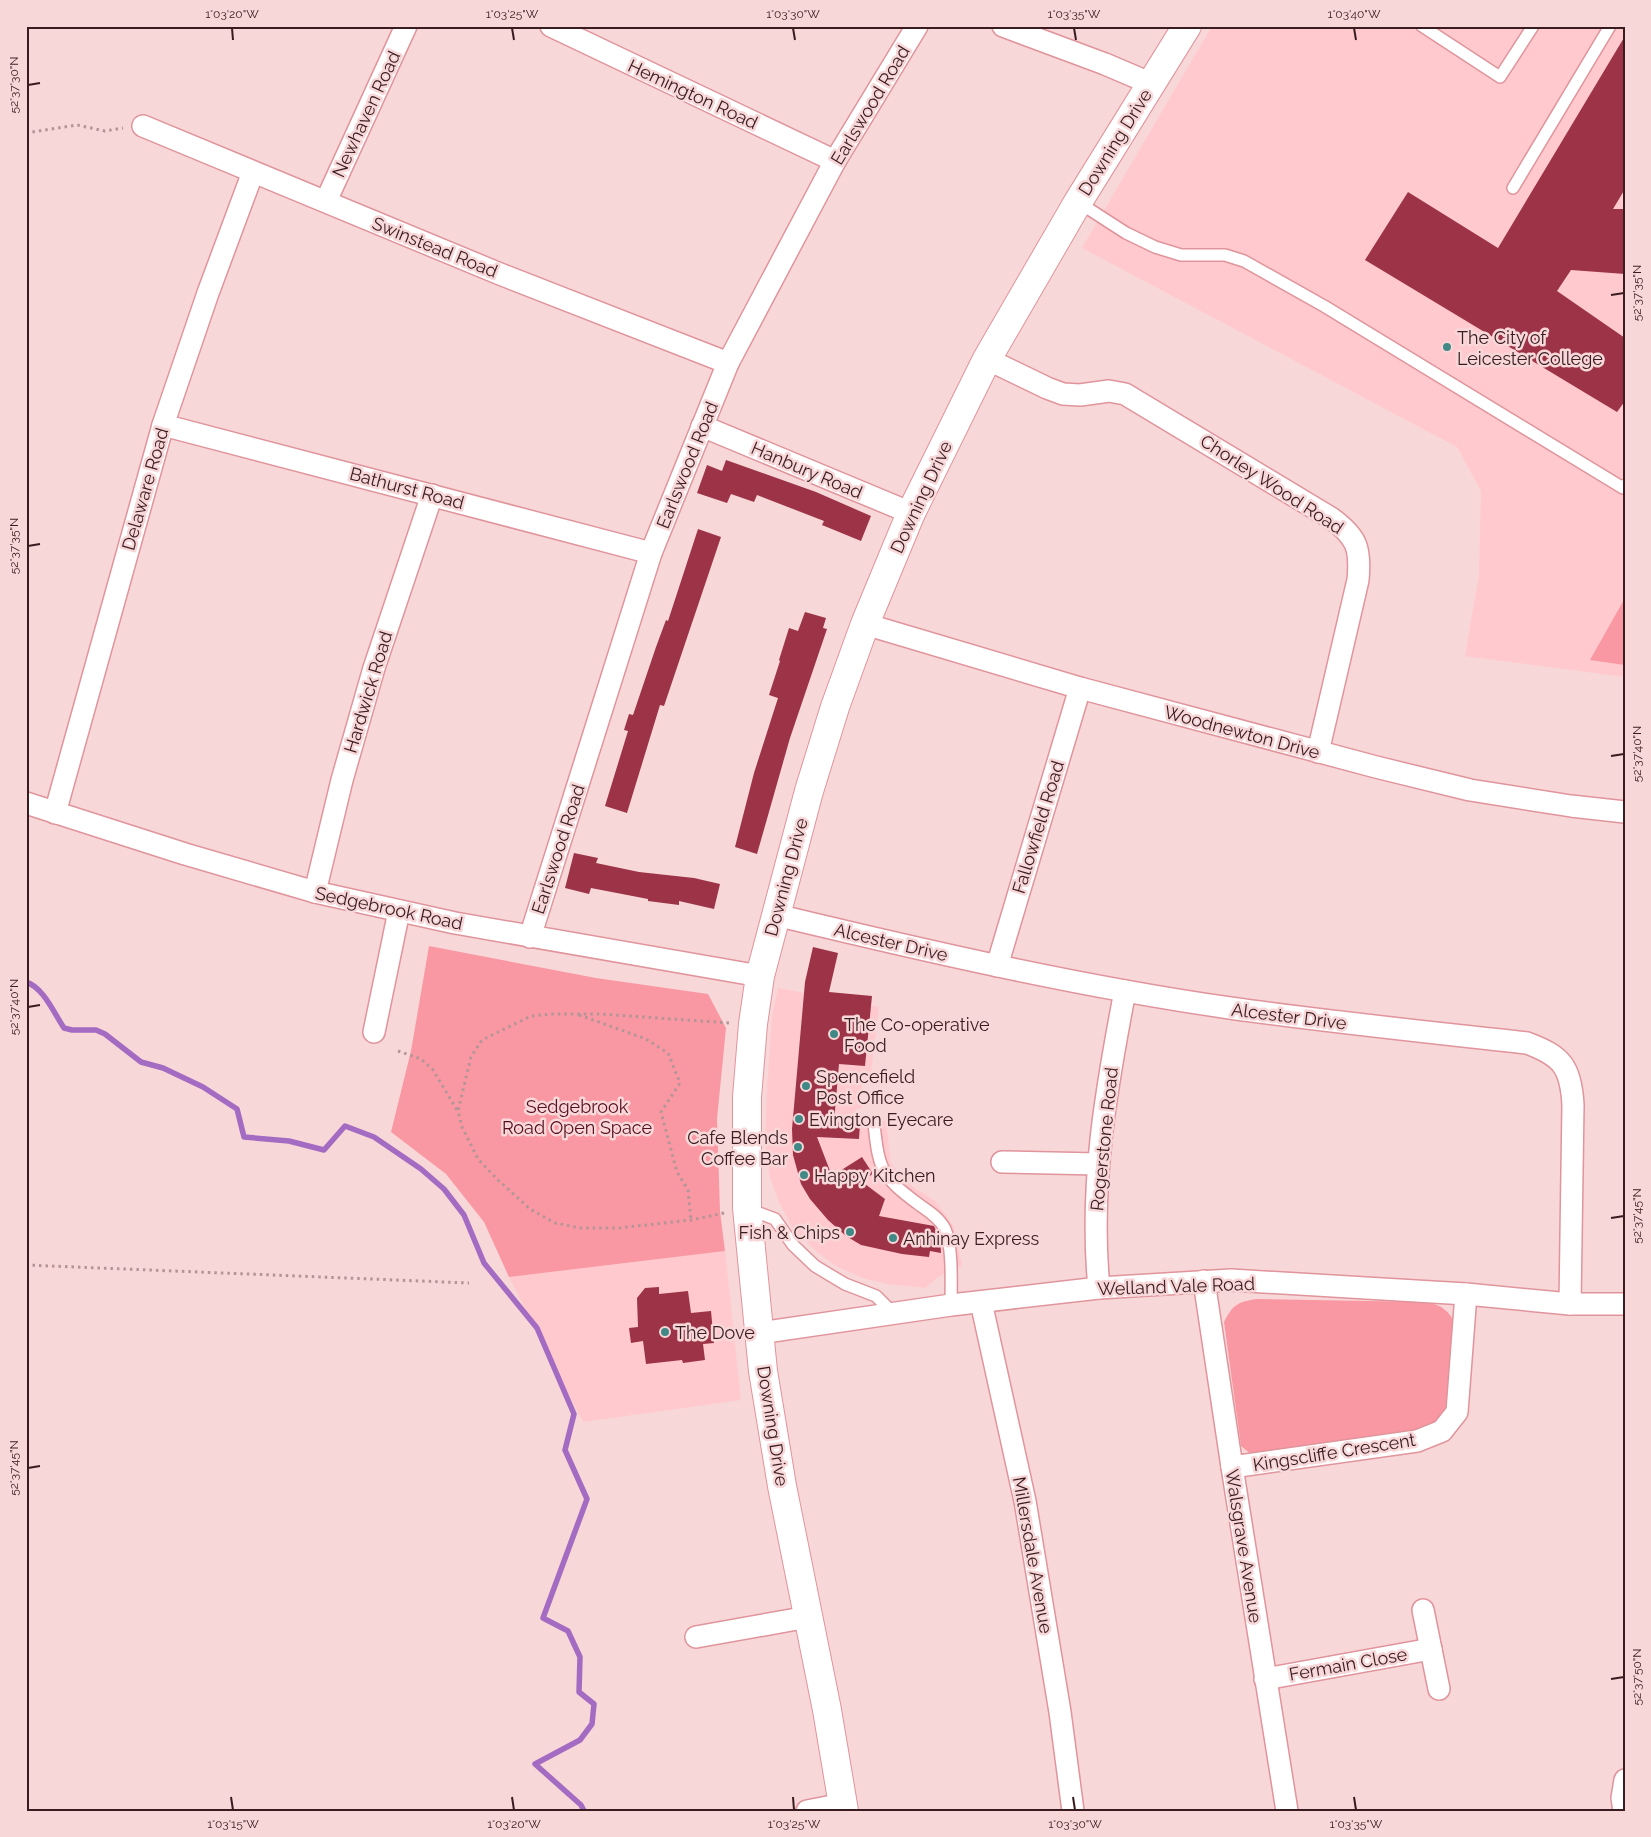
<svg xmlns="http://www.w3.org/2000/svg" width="1651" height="1837" font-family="Raleway,sans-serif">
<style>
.built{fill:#ffc9cd}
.green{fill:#f998a2}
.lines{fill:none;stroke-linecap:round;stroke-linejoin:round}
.stream{stroke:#a36bc1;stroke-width:5.5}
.building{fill:#9c3346}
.lane-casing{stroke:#e0949b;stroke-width:14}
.street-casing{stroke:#e0949b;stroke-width:24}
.secondary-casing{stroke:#e0949b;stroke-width:30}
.path{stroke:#b49597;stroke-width:3;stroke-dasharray:2.5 4;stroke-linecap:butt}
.lane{stroke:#fff;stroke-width:11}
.street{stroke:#fff;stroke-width:21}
.secondary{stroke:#fff;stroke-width:28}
.ticks{fill:none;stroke:#391c1f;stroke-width:2}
.poi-dot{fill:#418987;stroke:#f8d7d9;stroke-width:2}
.labels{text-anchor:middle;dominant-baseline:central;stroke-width:5;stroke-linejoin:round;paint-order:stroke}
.street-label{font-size:18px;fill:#391c1f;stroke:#f8d7d9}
.poi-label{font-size:18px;fill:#391c1f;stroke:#f8d7d9;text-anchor:start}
.park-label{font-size:18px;fill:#550e1e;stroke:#f8d7d9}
.neatline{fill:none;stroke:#391c1f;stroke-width:2}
.ticks-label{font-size:12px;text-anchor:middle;fill:#391c1f}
</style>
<rect width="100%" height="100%" fill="#f8d7d9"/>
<!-- built -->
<g class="built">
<polygon points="1212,26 1625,26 1625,677 1465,656 1479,575 1481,491 1457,447 1082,248"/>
<polygon points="778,988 879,1007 870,1079 862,1078 862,1108 856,1109 858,1121 886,1121 891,1164 912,1186 935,1201 954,1227 962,1266 938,1277 925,1288 888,1284 863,1278 838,1267 817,1252 792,1227 779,1202 770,1177 765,1143 767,1089 772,1017"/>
<polygon points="725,1251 741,1400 583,1422 509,1277"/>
</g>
<!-- green -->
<g class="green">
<polygon points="1625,598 1625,665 1590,660"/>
<polygon points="429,946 596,978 708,994 726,1028 717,1119 720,1211 725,1251 509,1277 484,1222 446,1174 391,1132 411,1051"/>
<path d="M1257 1299 1426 1302C1441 1305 1449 1310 1455 1324L1447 1407 1436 1424 1416 1434 1252 1455 1241 1446 1224 1322C1233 1304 1238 1302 1257 1299Z"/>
</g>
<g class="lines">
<!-- stream -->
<path class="stream" d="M26 982C43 987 54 1013 64 1028L72 1030H96L105 1034 141 1062 163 1068 203 1087 237 1109 244 1137 289 1141 324 1150 345 1126 374 1137 421 1169 444 1189 464 1215 484 1263 537 1328 574 1414 565 1450 587 1499 543 1618 568 1631 580 1657 579 1692 594 1704 592 1724 580 1740 535 1764 581 1805 584 1811"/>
</g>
<!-- building -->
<g class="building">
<polygon points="1625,36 1625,189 1613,209 1625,209 1625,274 1571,270 1557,291 1625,338 1625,401 1617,412 1365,260 1408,192 1498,248"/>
<polygon points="726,460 816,492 871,516 861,541 822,525 824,521 757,495 754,502 731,494 727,503 697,493 707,465 722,471"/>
<polygon points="698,529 721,537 664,706 660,705 627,813 605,806 628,731 624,730 629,714 633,715 656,647 666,620 668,621"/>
<polygon points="805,612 826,618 823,628 827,629 790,738 757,854 735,847 754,773 778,698 769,695 780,661 779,660 789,628 798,631"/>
<polygon points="574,853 598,858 596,863 639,872 694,878 720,884 714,909 679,901 679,905 648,901 648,899 591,888 589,894 565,888"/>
<polygon points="813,947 838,953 829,992 872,996 865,1066 839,1064 834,1122 860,1124 859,1139 817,1137 832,1176 862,1157 873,1174 861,1181 885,1199 879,1216 934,1226 940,1239 941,1253 930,1251 929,1257 902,1254 861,1245 846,1236 828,1220 810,1199 801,1184 793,1155 792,1129 805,982"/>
<polygon points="659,1287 659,1294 688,1291 691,1313 711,1311 714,1343 703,1344 705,1360 683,1363 682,1360 646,1364 643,1341 631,1343 629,1328 638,1327 637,1298 645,1288"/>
</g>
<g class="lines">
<!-- lane casing -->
<g class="lane-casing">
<g id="lane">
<polyline points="1422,26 1500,77 1533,26"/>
<polyline points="1513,188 1610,26"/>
<polyline points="1078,202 1126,233 1155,247 1181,255 1225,255 1244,261 1324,306 1623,488 1625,485"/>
<path d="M874 1124C879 1172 882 1177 921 1206 930 1212 940 1219 945 1229 953 1247 951 1285 951 1305"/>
<polyline points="748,1209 775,1219 793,1245 815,1266 845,1284 876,1296 893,1313"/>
</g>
</g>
<!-- street casing -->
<g class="street-casing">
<g id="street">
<polyline points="551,26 835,161"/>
<polyline points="1003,26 1105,64 1152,84"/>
<polyline points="143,126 500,274 728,363"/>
<polyline points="326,201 406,26"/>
<path d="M987 359 1047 388 1063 394 1080 395 1109 391 1125 394 1331 518C1357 537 1361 548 1358 580L1318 752"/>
<polyline points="163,425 651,553"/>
<polyline points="702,426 911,513"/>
<polyline points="865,624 1080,688 1376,767 1470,790 1571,806 1625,812"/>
<polyline points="26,803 185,854 315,892 455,923 760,976"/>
<polyline points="55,813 163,425 208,293 253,172"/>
<polyline points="315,892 342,780 374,668 432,495"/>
<path d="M776 915C926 951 1077 986 1230 1008 1329 1022 1428 1032 1527 1043 1562 1056 1571 1067 1573 1105L1570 1304"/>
<polyline points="530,937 651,553 728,363 835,161 917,26"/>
<polyline points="997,966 1080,688"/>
<polyline points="374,1032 399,911"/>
<polyline points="1002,1162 1098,1164"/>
<polyline points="1204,1281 1232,1467 1287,1811"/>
<path d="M1099 1288C1089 1186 1106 1090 1125 991"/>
<polyline points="981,1302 1025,1501 1060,1712 1073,1811"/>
<polyline points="760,1333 951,1305 1099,1288 1231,1280 1466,1294 1570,1304 1625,1304"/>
<polyline points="1232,1467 1417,1441 1442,1431 1457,1412 1466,1294"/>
<polyline points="1423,1610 1439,1689"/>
<polyline points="696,1637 808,1617"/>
<polyline points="1265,1679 1431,1649"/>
<polyline points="807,1811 843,1804"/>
<polyline points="1624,1811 1622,1798 1625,1780"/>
</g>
</g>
<!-- secondary casing -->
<g class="secondary-casing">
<polyline id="secondary" points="844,1811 827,1710 782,1486 763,1371 747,1208 747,1097 753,1024 760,976 809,791 835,707 865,624 911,513 987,359 1078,202 1187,26"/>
</g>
<!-- path -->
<g class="path">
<polyline points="26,133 77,125 105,131 123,128"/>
<polyline points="579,1015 646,1039 668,1053 680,1083 661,1112 677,1172 688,1190 691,1220"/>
<polyline points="398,1051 421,1059 433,1070 457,1110"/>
<polyline points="724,1213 691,1220 619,1228 580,1228 555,1223 530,1209 497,1179 478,1159 462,1127 458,1111 471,1057 482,1040 531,1016 552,1014 600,1014 730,1023"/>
<polyline points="26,1265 469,1283"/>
</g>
<!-- lane -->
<use href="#lane" class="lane"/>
<!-- street -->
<use href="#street" class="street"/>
<!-- secondary -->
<use href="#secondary" class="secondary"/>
</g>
<!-- ticks -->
<path class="ticks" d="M232 28 233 40M512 28 514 40M793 28 795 40M1074 28 1076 40M1354 28 1356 40M28 85 40 83M1611 295 1624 293M28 546 40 544M1611 756 1624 754M28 1007 40 1005M1611 1218 1624 1216M28 1468 40 1466M1611 1679 1624 1677M231 1797 233 1810M512 1797 514 1810M793 1797 794 1810M1073 1797 1075 1810M1354 1797 1356 1810"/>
<!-- markers -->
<g class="poi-dot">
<circle cx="1447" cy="347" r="5"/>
<circle cx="834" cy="1034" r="5"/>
<circle cx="806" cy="1086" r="5"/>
<circle cx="799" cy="1119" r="5"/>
<circle cx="798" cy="1147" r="5"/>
<circle cx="804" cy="1175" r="5"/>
<circle cx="850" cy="1232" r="5"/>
<circle cx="893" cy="1238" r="5"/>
<circle cx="665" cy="1332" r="5"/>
</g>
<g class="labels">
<!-- street labels -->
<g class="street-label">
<text transform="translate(693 94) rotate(25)">Hemington Road</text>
<text transform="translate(870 105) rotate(-59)">Earlswood Road</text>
<text transform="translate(366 114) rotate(-65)">Newhaven Road</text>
<text transform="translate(1115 142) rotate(-58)">Downing Drive</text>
<text transform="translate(435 247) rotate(22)">Swinstead Road</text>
<text transform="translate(687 465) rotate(-68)">Earlswood Road</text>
<text transform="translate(807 470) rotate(23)">Hanbury Road</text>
<text transform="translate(1272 484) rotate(33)">Chorley Wood Road</text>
<text transform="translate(407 488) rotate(15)">Bathurst Road</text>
<text transform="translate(145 489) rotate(-74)">Delaware Road</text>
<text transform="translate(921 497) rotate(-65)">Downing Drive</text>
<text transform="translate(368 692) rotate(-73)">Hardwick Road</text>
<text transform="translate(1242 732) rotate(15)">Woodnewton Drive</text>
<text transform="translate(1038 827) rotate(-73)">Fallowfield Road</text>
<text transform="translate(558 849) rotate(-72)">Earlswood Road</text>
<text transform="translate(786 877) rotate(-75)">Downing Drive</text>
<text transform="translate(389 908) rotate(12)">Sedgebrook Road</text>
<text transform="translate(891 942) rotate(13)">Alcester Drive</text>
<text transform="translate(1289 1016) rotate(7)">Alcester Drive</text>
<text transform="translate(1104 1139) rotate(-84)">Rogerstone Road</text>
<text transform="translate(1176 1286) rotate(-2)">Welland Vale Road</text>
<text transform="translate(773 1426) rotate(81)">Downing Drive</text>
<text transform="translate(1334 1452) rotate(-9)">Kingscliffe Crescent</text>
<text transform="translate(1244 1546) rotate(81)">Walsgrave Avenue</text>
<text transform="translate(1033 1555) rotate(80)">Millersdale Avenue</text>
<text transform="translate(1348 1664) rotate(-10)">Fermain Close</text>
</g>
<!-- poi labels -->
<g class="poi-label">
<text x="1457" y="337">The City of<tspan x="1457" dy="21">Leicester College</tspan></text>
<text x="844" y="1024">The Co-operative<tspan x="844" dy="21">Food</tspan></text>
<text x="816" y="1076">Spencefield<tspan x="816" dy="21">Post Office</tspan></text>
<text x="809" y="1119">Evington Eyecare</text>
<text x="788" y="1137" text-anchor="end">Cafe Blends<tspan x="788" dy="21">Coffee Bar</tspan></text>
<text x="814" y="1175">Happy Kitchen</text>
<text x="840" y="1232" text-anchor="end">Fish &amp; Chips</text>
<text x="903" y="1238">Anhinay Express</text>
<text x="675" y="1332">The Dove</text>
</g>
<!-- park labels -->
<g class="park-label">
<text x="577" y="1106">Sedgebrook<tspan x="577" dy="21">Road Open Space</tspan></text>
</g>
</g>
<!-- border -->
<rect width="1651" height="1837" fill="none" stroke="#f8d7d9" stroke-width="55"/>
<rect x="28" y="28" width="1596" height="1782" class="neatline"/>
<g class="ticks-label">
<text x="232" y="18">1°03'20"W</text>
<text x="512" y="18">1°03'25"W</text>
<text x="793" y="18">1°03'30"W</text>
<text x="1074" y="18">1°03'35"W</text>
<text x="1354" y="18">1°03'40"W</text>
<text transform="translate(14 85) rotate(-90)" y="4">52°37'30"N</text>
<text transform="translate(1637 293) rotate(-90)" y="4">52°37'35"N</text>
<text transform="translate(14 546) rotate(-90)" y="4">52°37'35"N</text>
<text transform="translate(1637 754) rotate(-90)" y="4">52°37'40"N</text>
<text transform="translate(14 1007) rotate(-90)" y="4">52°37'40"N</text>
<text transform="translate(1637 1216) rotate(-90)" y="4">52°37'45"N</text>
<text transform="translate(14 1468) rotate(-90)" y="4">52°37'45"N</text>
<text transform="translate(1637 1677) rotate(-90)" y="4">52°37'50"N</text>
<text x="233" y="1828">1°03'15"W</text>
<text x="514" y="1828">1°03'20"W</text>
<text x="794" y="1828">1°03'25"W</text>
<text x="1075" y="1828">1°03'30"W</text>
<text x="1356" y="1828">1°03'35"W</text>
</g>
</svg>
